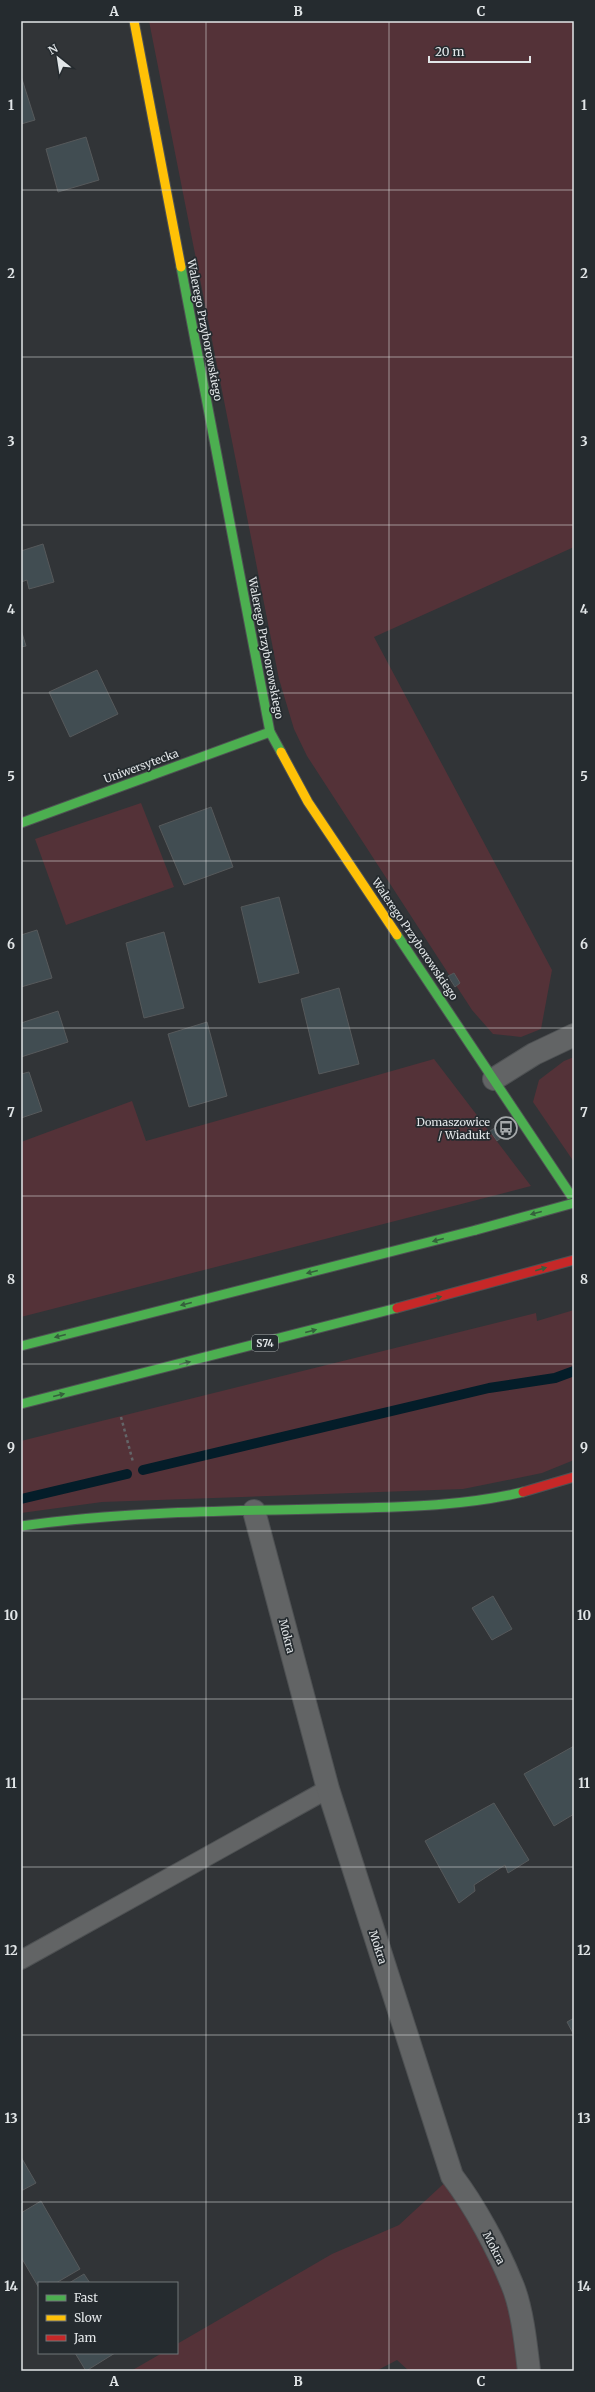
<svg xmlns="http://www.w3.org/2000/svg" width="595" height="2392" font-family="Merriweather,serif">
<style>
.green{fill:#543238}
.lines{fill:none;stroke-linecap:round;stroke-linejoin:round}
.stream{stroke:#041d29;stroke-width:10}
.building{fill:#414d52;stroke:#56595b}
.lane-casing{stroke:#4e5153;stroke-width:20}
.street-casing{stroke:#4e5153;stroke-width:24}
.fast-casing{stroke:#4e5153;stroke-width:11}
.slow-casing{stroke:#4e5153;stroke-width:11}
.jam-casing{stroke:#4e5153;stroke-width:11}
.path{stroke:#636568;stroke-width:2.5;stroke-dasharray:3 3;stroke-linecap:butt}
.lane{stroke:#626465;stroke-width:18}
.street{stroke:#626465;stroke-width:22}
.fast{stroke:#4caf50;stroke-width:9}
.slow{stroke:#ffc107;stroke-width:9}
.jam{stroke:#c62828;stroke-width:9}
.fast-bridge-casing{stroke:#4e5153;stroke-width:11;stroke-linecap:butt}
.fast-bridge{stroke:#4caf50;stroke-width:9}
.oneway{fill:#35603c}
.grid{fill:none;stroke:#e2e6e8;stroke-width:1;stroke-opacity:0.55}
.labels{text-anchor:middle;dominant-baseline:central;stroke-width:3.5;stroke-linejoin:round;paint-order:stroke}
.shield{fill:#252b2f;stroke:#a9aeb0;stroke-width:1}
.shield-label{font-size:10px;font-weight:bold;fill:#e2e6e8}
.street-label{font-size:11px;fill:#e2e6e8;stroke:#252b2f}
.poi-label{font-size:11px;fill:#e2e6e8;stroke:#252b2f;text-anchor:end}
.neatline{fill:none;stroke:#e2e6e8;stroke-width:1.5}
.grid-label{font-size:13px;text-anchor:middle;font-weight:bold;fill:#e2e6e8}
</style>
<rect width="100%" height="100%" fill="#313437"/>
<!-- green -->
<g class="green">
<polygon points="149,21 574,21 574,547 374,637 552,970 541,1029 521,1037 493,1034 472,1010 307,756 294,729 279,679"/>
<polygon points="141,803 174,887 66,925 35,839"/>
<polygon points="574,1057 574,1162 533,1102 539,1080 564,1061"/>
<polygon points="434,1059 531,1186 21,1317 21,1142 132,1101 146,1141"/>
<polygon points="574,1310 574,1460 542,1473 463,1489 102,1502 21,1513 21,1441 536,1313 537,1321"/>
<polygon points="452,2176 513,2284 529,2371 409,2371 397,2360 376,2371 131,2371 162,2353 177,2353 177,2344 332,2254 399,2225"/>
</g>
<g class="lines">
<!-- stream -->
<g class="stream">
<polyline points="143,1470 489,1388 555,1378 574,1371"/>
<polyline points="21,1499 127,1474"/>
</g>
</g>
<!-- building -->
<g class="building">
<polygon points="21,76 35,120 21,124"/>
<polygon points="86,137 99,180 58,192 46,149"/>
<polygon points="43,544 54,582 29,589 27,580 21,582 21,551"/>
<polygon points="21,630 26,646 21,647"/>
<polygon points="97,670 118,714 70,737 49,692"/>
<polygon points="211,807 233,867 184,885 159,826"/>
<polygon points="279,897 299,973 259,983 241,907"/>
<polygon points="37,930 52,978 21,987 21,935"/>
<polygon points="164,932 184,1008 144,1018 126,943"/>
<polygon points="454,973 460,983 455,987 448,976"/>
<polygon points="339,988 359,1064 319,1074 301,999"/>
<polygon points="58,1011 68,1042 21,1057 21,1023"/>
<polygon points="207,1022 227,1096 189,1107 168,1034"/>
<polygon points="29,1072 42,1111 21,1118 21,1074"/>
<polygon points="496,1127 502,1137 497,1141 490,1131"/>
<polygon points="493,1596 512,1629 492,1640 472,1608"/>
<polygon points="574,1746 574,1814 554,1826 524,1774"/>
<polygon points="494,1803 529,1860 508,1873 505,1865 474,1885 475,1891 459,1903 425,1841"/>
<polygon points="574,2018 574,2035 567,2022"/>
<polygon points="21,2157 36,2183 21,2191"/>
<polygon points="41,2201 80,2269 56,2283 39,2283 39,2288 21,2257 21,2213"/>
<polygon points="84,2274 90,2283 69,2283"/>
<polygon points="75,2353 115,2353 86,2371"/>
</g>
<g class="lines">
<!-- lane casing -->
<g class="lane-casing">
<polyline id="lane" points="21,1960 328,1789"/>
</g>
<!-- street casing -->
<g class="street-casing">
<g id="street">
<polyline points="494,1079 534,1054 574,1035"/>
<path d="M254 1511 328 1789 452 2176C475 2206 498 2249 512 2284 522 2307 526 2345 529 2371"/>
</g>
</g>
<!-- fast casing -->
<g class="fast-casing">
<g id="fast">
<polyline points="181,267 270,732 281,752"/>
<polyline points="21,823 270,732"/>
<polyline points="397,935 574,1200"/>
<polyline points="21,1346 476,1230"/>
<polyline points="21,1404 397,1308"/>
<path d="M21 1526C120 1512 218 1511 318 1509 386 1507 456 1508 523 1492"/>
</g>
</g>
<!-- slow casing -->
<g class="slow-casing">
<g id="slow">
<polyline points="134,21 181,267"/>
<polyline points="281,752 308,802 397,935"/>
</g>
</g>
<!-- jam casing -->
<g class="jam-casing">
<g id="jam">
<polyline points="397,1308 574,1260"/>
<polyline points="523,1492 574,1477"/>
</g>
</g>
<!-- path -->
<polyline class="path" points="121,1417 133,1462"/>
<!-- lane -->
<use href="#lane" class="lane"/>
<!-- street -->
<use href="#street" class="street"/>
<!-- fast -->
<use href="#fast" class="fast"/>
<!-- slow -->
<use href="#slow" class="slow"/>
<!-- jam -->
<use href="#jam" class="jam"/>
<!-- fast-bridge casing -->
<g class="fast-bridge-casing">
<polyline id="fast-bridge" points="476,1230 574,1203"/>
</g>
<!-- fast-bridge -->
<use href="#fast-bridge" class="fast-bridge"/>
</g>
<!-- one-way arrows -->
<defs><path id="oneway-solid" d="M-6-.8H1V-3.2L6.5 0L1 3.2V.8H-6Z"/></defs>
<g class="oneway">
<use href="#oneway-solid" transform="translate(536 1213) rotate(165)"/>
<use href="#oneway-solid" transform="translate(438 1240) rotate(165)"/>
<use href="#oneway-solid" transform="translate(541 1269) rotate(-16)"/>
<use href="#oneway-solid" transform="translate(312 1272) rotate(166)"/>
<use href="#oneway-solid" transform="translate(436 1298) rotate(-15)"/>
<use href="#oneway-solid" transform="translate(186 1304) rotate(166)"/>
<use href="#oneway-solid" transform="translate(311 1331) rotate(-15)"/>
<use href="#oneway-solid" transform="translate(60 1336) rotate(166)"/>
<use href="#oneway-solid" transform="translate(185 1363) rotate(-14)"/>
<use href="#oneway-solid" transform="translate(59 1395) rotate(-14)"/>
</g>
<!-- grid -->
<path class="grid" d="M206 21V2371M389 21V2371M21 190H574M21 357H574M21 525H574M21 693H574M21 861H574M21 1028H574M21 1196H574M21 1364H574M21 1531H574M21 1699H574M21 1867H574M21 2035H574M21 2202H574"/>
<!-- icons -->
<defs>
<g id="bus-ring" transform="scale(1.15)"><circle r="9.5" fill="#252b2f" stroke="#a4a8aa" stroke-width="1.5"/><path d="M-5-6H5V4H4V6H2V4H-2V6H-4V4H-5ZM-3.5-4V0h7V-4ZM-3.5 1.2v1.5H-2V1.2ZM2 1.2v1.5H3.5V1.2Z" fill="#a4a8aa"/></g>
</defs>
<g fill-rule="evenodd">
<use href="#bus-ring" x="506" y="1128"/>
</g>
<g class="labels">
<!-- shield labels -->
<rect class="shield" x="252" y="1335" width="26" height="16" rx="3"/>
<g class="shield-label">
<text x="265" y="1343">S74</text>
</g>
<!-- street labels -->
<g class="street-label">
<text transform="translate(205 330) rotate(79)">Walerego Przyborowskiego</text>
<text transform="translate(266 648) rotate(79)">Walerego Przyborowskiego</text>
<text transform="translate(141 766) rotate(-20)">Uniwersytecka</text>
<text transform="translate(415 939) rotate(56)">Walerego Przyborowskiego</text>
<text transform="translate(287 1636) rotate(75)">Mokra</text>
<text transform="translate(378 1947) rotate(72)">Mokra</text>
<text transform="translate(494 2248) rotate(63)">Mokra</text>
</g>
<!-- poi labels -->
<g class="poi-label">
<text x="490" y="1122">Domaszowice<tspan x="490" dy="13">/ Wiadukt</tspan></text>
</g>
</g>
<!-- border -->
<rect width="595" height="2392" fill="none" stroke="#252b2f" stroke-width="44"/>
<!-- legend -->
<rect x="38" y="2282" width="140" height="72" fill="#252b2f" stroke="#717679"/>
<rect x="46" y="2295" width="20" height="6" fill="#4caf50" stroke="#717679"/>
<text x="74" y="2302" font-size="12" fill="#e2e6e8">Fast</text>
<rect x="46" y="2315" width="20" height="6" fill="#ffc107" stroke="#717679"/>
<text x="74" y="2322" font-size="12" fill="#e2e6e8">Slow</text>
<rect x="46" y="2335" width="20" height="6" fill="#c62828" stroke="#717679"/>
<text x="74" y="2342" font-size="12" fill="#e2e6e8">Jam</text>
<!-- north arrow -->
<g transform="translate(58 58) rotate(330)" stroke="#252b2f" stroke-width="3" paint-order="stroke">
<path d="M0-3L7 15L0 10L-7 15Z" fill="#e2e6e8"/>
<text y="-6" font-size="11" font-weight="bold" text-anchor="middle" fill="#e2e6e8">N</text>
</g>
<!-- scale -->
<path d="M429 56v6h101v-6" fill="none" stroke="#e2e6e8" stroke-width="2"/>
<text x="435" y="56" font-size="12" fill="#e2e6e8" stroke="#252b2f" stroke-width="3" paint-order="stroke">20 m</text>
<rect x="22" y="22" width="551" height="2348" class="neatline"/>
<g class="grid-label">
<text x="114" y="16">A</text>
<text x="298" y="16">B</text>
<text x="481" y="16">C</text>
<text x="11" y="110">1</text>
<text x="584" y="110">1</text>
<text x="11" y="278">2</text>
<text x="584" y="278">2</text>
<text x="11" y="446">3</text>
<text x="584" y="446">3</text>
<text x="11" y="614">4</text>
<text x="584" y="614">4</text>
<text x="11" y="781">5</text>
<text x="584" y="781">5</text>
<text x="11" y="949">6</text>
<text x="584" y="949">6</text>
<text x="11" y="1117">7</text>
<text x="584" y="1117">7</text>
<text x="11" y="1284">8</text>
<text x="584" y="1284">8</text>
<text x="11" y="1452">9</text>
<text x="584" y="1452">9</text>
<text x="11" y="1620">10</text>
<text x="584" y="1620">10</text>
<text x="11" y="1788">11</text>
<text x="584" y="1788">11</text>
<text x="11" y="1955">12</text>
<text x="584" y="1955">12</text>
<text x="11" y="2123">13</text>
<text x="584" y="2123">13</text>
<text x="11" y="2291">14</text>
<text x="584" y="2291">14</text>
<text x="114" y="2386">A</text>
<text x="298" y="2386">B</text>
<text x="481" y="2386">C</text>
</g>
</svg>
